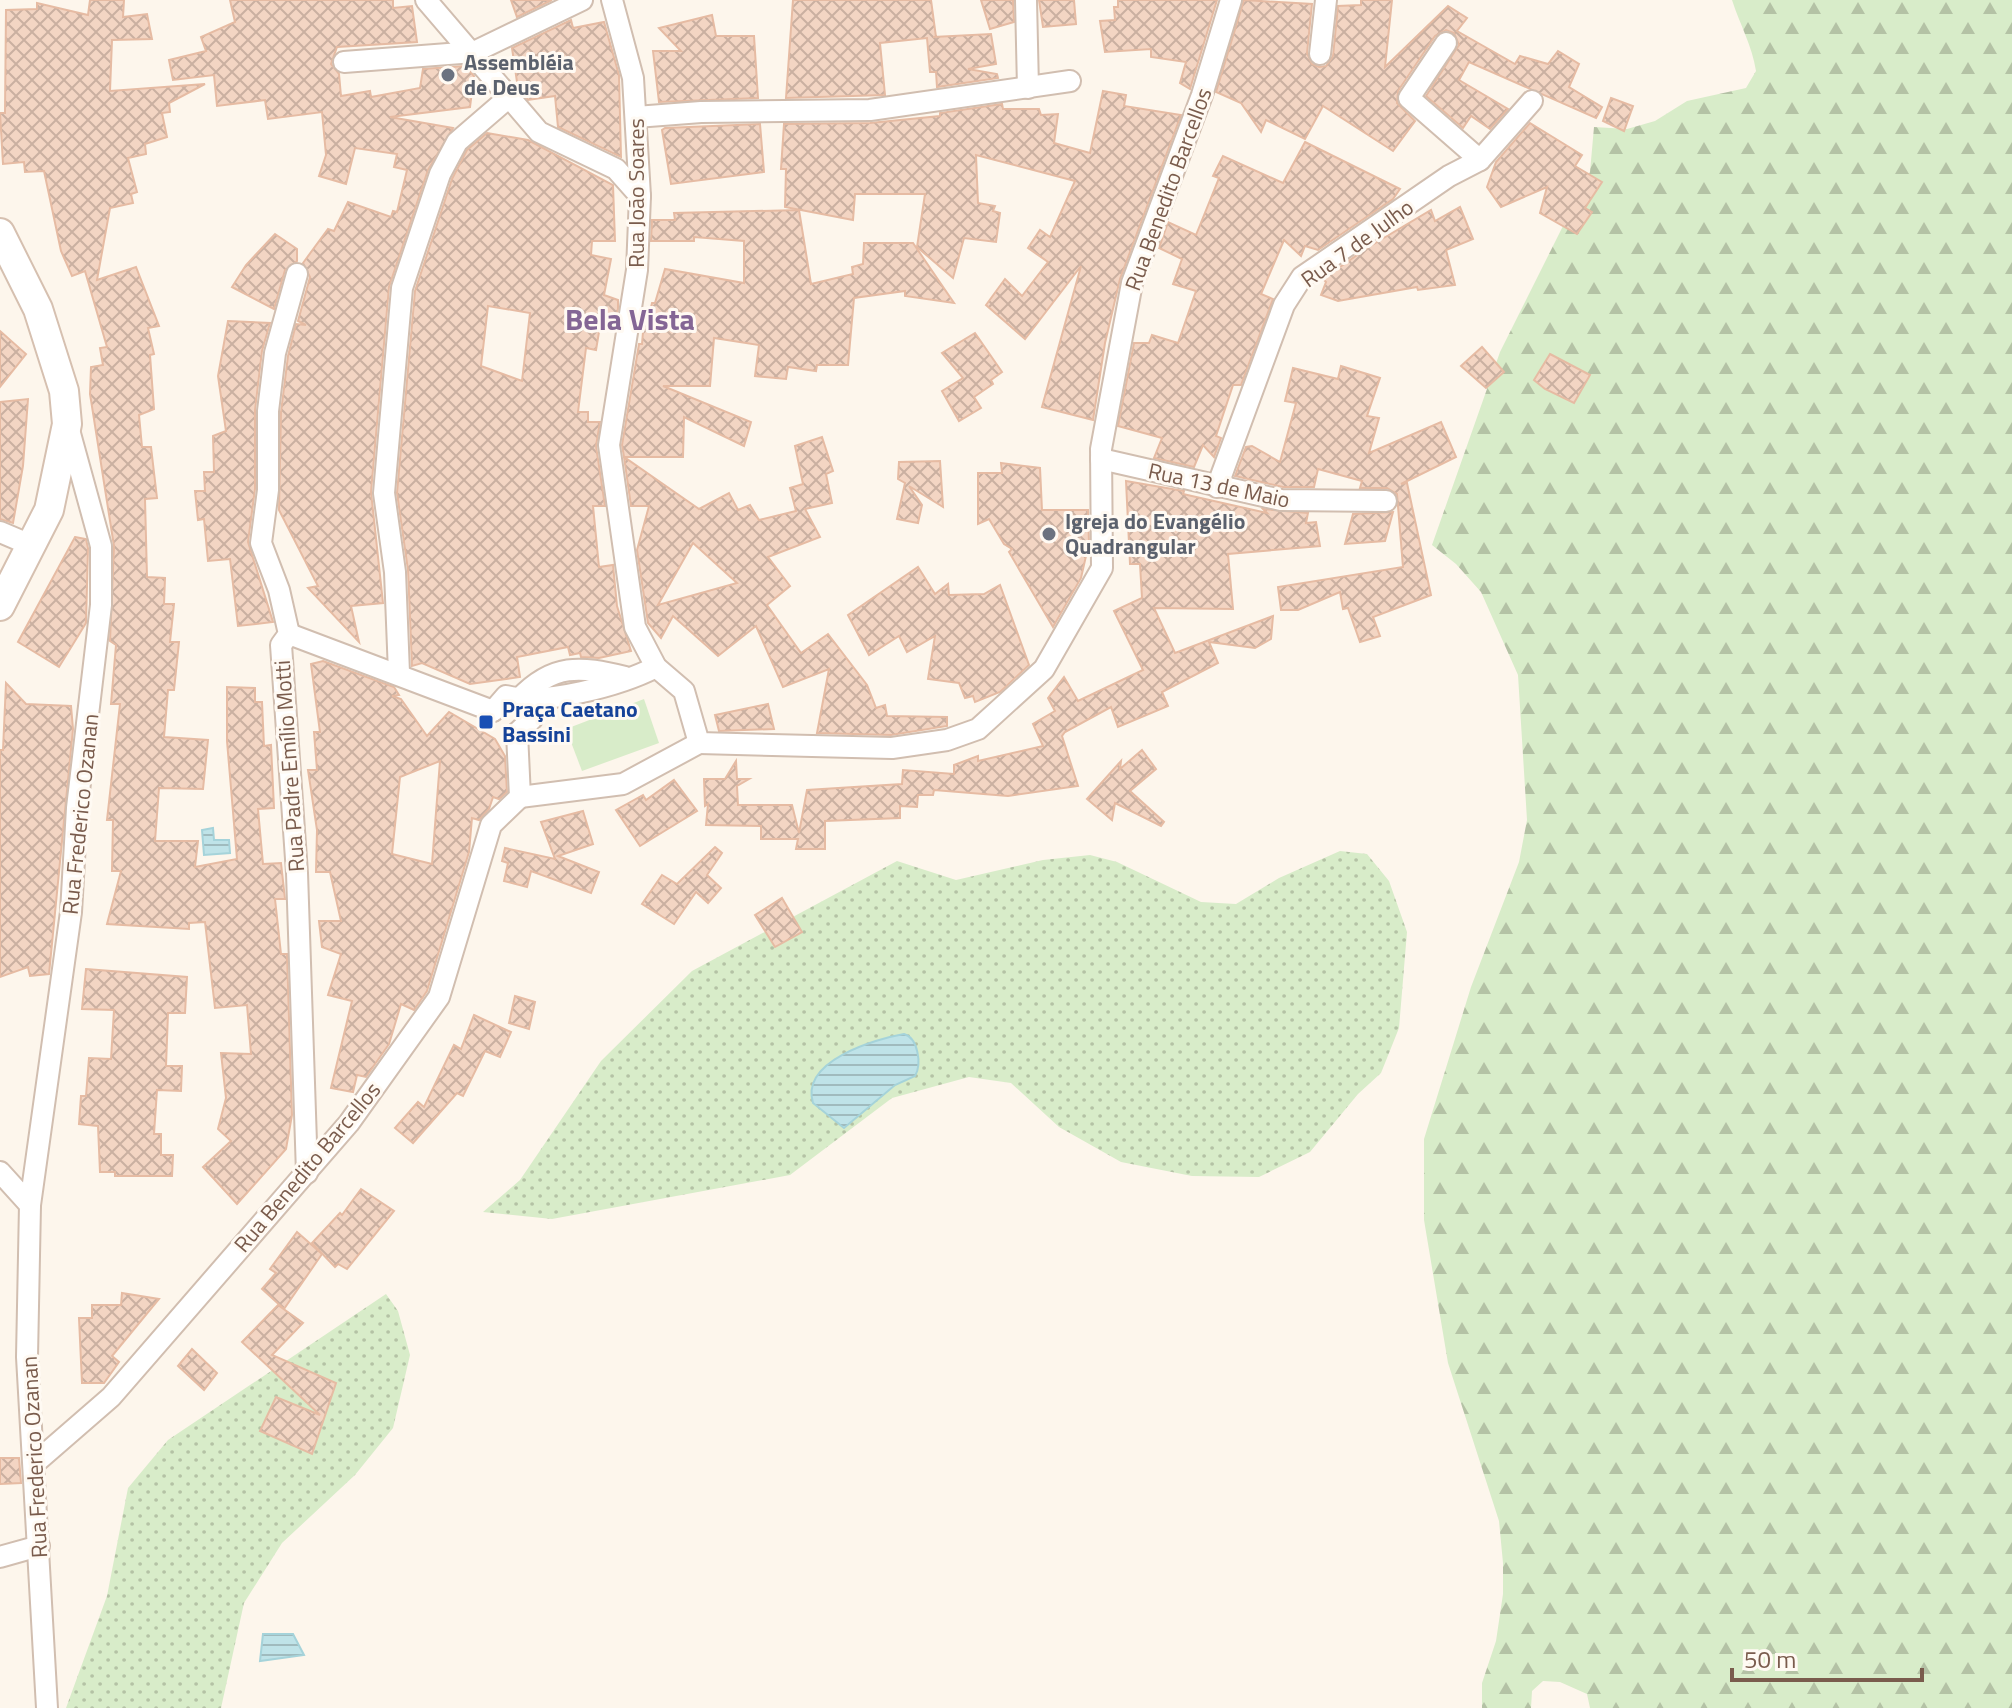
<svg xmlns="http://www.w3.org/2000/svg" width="2012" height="1708" font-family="'Titillium Web',sans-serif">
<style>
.grass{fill:url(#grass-dots)}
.forest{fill:url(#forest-firs)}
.park{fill:#d8ecc9}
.water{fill:url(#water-rules);stroke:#a5d3da;stroke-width:2}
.building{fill:url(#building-cross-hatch);stroke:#e6bba3;stroke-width:2;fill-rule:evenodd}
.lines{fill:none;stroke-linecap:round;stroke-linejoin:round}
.street-casing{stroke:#d1beb0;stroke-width:24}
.secondary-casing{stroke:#d6c0b0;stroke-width:32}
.street{stroke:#fff;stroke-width:20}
.secondary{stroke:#fff;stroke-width:28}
.worship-dot{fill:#6b7280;stroke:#fffaf3;stroke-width:3}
.transit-dot{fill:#1a4fb4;stroke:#fffaf3;stroke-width:3}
.labels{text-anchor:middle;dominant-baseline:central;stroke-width:6;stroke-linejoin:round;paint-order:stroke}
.worship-label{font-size:22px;font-weight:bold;fill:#5b616d;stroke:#fffaf3;text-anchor:start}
.street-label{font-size:22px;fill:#7a5c4d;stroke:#fffaf3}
.transit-label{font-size:22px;font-weight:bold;fill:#164399;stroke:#fffaf3;text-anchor:start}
.district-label{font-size:30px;font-weight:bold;fill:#846695;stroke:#fffaf3}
</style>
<defs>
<pattern id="grass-dots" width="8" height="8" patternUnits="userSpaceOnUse" patternTransform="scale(2)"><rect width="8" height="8" fill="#d8ecc9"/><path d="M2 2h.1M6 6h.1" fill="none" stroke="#b4c2a5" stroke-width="1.8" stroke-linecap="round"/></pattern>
<pattern id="forest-firs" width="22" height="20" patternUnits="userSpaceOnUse" patternTransform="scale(2)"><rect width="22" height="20" fill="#d8ecc9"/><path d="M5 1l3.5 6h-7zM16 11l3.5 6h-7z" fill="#b4c2a5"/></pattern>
<pattern id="water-rules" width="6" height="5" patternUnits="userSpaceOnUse" patternTransform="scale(2)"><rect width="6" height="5" fill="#bfe3e8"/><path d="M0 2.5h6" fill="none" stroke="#a0bbbe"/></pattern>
<pattern id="building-cross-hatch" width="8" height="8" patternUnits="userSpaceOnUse" patternTransform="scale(2)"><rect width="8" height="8" fill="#f3d5c3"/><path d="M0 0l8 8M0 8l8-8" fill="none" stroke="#cab0a1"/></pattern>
</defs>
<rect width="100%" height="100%" fill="#fdf6ec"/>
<!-- grass -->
<g class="grass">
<polygon points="1340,851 1367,854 1389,881 1407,932 1399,1028 1381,1073 1358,1094 1310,1152 1259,1177 1192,1176 1121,1162 1059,1127 1011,1083 969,1077 892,1098 790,1175 552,1219 483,1212 520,1180 601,1061 692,971 897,861 956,880 1043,860 1090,855 1117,862 1201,902 1236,904 1279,878"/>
<polygon points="386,1294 398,1311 410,1355 393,1428 355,1475 282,1543 244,1603 221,1708 66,1708 107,1596 128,1488 168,1440"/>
</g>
<!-- forest -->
<path class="forest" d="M1732 0H2012V1708H1590L1587 1694 1560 1682 1543 1681 1532 1691 1531 1708H1482V1683L1496 1641 1503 1594V1563L1499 1521 1448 1363 1424 1220V1139L1471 987 1519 862 1527 820 1518 675 1481 592 1456 564 1432 545 1500 352 1590 172 1594 127 1627 129 1655 121 1687 101 1746 88 1756 71C1752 45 1740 25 1732 0Z"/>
<!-- park -->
<polygon class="park" points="644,699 659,743 582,771 566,729"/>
<!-- water -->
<g class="water">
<polygon points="213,828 214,840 229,840 230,853 204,855 202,830"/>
<path d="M904 1034C918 1038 922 1064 915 1076L895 1085 844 1128 813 1103C800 1061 875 1039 904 1034Z"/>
<polygon points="263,1634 293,1634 304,1655 260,1661"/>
</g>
<!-- building -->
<g class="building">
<polygon points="90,0 124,0 123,17 147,14 152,39 112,40 110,91 205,84 169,103 170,112 162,113 167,137 145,144 146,154 128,158 137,192 131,194 133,203 110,208 97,280 136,267 159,326 148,328 154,354 150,355 154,409 139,415 142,447 151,447 157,498 145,499 147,577 165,578 164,604 174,604 170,642 179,642 174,690 168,690 164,737 208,740 203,789 159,788 155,841 198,841 195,867 237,859 227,741 227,687 255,688 255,702 262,702 264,746 271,745 274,808 258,809 263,864 281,863 285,899 275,899 281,954 287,954 292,1115 286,1149 237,1204 203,1167 231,1141 218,1129 226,1098 221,1053 251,1054 247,1005 215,1008 205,922 189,923 189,929 107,924 121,871 112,871 113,820 107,820 120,704 111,704 116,645 110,641 114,546 90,394 91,367 103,365 100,348 107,347 85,271 72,276 61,251 44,171 25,172 24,162 3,164 0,113 5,113 6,10 37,9 37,3 88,15"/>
<polygon points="230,0 393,0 393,8 412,6 417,42 337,47 331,64 339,74 341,96 370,91 371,97 420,88 423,69 465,66 474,76 470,107 390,117 453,128 428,170 389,287 371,492 383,603 351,606 359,642 308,588 318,586 279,510 281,412 288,356 296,324 306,325 298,321 310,277 303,263 328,229 334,231 348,202 391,217 393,211 397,212 407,170 394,167 397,154 355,148 346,184 319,176 326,155 322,112 268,119 265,100 217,106 214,75 173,80 169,60 206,51 201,37 235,22"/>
<polygon points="511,0 552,0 517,17"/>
<polygon points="793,0 931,0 936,37 933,37 991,34 996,64 968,69 997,74 998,78 937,87 936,72 930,72 927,38 880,43 885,95 786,98"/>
<polygon points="981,0 1013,0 1014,22 990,29"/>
<polygon points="1039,0 1074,0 1076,24 1043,27"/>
<polygon points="1118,0 1217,0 1190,89 1180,83 1186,62 1151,57 1151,49 1105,52 1100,21 1115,20 1114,7 1118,7"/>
<polygon points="1244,0 1312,4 1307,53 1312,64 1319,67 1326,66 1333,56 1338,6 1361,5 1361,0 1392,0 1385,67 1448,6 1467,18 1457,31 1515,64 1520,56 1548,64 1558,51 1579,64 1569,87 1602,107 1596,118 1469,62 1459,80 1508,109 1490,129 1471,116 1463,128 1426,96 1459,45 1454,33 1446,30 1435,36 1398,91 1397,103 1415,121 1393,151 1323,106 1305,139 1266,120 1261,132 1241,103 1216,92"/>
<polygon points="712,15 716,36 754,36 758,98 659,102 653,51 681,51 659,28"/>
<polygon points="571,20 573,28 604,22 619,75 621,157 558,127 555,96 528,100 517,82 512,48"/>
<polygon points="1103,91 1126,95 1124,106 1181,115 1120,279 1105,343 1093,420 1042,407 1081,266 1025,339 986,305 1005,279 1022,296 1048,262 1028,248 1040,230 1050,237 1075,181 976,155 978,203 995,206 993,211 1000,213 996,242 964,238 953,278 917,247 925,194 855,194 853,220 785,207 786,169 781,169 784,124 870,123 940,116 940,113 1002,104 1003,109 1039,109 1041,115 1058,114 1054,143 1090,153"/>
<polygon points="1611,98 1633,106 1624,131 1603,121"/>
<polygon points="1530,123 1582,155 1575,166 1602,182 1585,208 1592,212 1577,234 1540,213 1547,187 1501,207 1487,187 1496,162"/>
<polygon points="760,124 764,172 671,184 662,130 665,128"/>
<path d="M487 133 528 140 613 185 615 241H592L591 255 611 259 604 295 618 300V309L614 329 600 326 596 350 586 348 578 412H588V422H600L596 446 605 506H593L599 567 613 565 617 606 631 651 599 658 581 657 580 653 570 655 568 647 517 657 520 677 470 684 422 663 412 666 408 570 397 493 415 291 452 179 467 150ZM488 306 530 313 522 381 481 366Z"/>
<polygon points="1305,142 1400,189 1393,199 1318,250 1305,246 1301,256 1284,240 1261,294 1273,299 1241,385 1233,385 1216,436 1221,438 1214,457 1203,445 1194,467 1154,458 1162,438 1118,426 1134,343 1149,343 1152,335 1178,343 1196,291 1173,284 1182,259 1159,248 1168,222 1196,235 1219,178 1213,176 1223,156 1283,183"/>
<polygon points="1460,207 1473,239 1446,250 1455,285 1418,290 1417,287 1338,301 1321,295 1326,282 1323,279 1367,248 1431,210 1435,221"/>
<polygon points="799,210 811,284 853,274 852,267 863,264 864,243 913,243 954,303 905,296 905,291 854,298 848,365 817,365 816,371 788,367 786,379 755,376 759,345 714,338 710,386 663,386 751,422 744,446 684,417 683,457 624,457 622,445 639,344 642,344 644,320 648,320 652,303 655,303 665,269 744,283 744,241 694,237 694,241 651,241 652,220 675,220 674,213"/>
<polygon points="275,234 297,249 297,261 285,270 274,309 232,287 246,265"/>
<polygon points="228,321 270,323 262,351 255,410 255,489 248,542 273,622 238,626 230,559 208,561 204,519 198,520 195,491 205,491 204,472 214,472 213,436 226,431 218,376"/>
<polygon points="0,331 26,354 0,387"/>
<polygon points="975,333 1002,372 991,380 993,384 974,397 981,408 959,421 942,391 963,378 942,353"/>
<polygon points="1482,347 1504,372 1486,388 1461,366"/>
<polygon points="1550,354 1590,375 1574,403 1545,389 1534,380"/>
<polygon points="1341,366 1380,378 1367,416 1379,418 1369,453 1441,422 1456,457 1401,484 1407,483 1431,595 1373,617 1380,636 1360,642 1348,608 1343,609 1340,592 1298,610 1281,610 1278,587 1403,567 1397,494 1387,488 1360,488 1362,481 1318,469 1314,487 1283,487 1235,476 1246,447 1252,446 1280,462 1296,403 1285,401 1293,368 1338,379"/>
<polygon points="28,399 23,466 13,523 0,519 0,402"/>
<path d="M822 437 833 471 826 474 832 503 805 509 820 537 768 557 790 586 767 605 801 653 828 634 867 685 876 708 885 705 887 716 947 717V726L891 735 817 733 829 669 783 687 756 626 718 656 673 616 661 638 648 623 637 550 649 506H631L624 457 699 509 729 493 738 510 750 505 759 520 796 511 790 488 803 484 795 446ZM693 543 737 583 658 605Z"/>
<polygon points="940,461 943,507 909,486 922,505 918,523 897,519 905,483 898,479 899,462"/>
<polygon points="1001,463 1040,468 1042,510 1088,510 1089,543 1081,578 1053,627 1009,552 1012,549 1004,544 989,519 978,524 978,473 1002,473"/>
<polygon points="1126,481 1184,491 1183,494 1267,513 1263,509 1308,513 1306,523 1316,522 1320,546 1228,554 1233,609 1154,608 1175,653 1273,616 1271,639 1255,648 1209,642 1218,663 1162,692 1168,706 1118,727 1111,707 1065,732 1062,736 1078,786 1008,796 934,790 933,795 918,795 917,807 900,806 900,818 825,821 825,849 796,849 798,839 761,839 761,826 706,825 708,804 705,806 704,779 725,779 736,761 737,779 749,779 737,786 738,805 792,805 799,833 807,790 902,784 903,770 954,774 954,765 978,756 978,761 1043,746 1033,724 1055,711 1048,698 1064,677 1078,701 1143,670 1114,611 1142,598 1140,564 1130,564"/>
<polygon points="1393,512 1385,541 1345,544 1353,514"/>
<polygon points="75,537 86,539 88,548 86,623 59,667 18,642"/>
<polygon points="918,567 935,594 948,584 949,595 984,594 1000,585 1029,665 1000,692 975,702 973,696 965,698 959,683 928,679 935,636 907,652 899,636 869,655 848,615"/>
<path d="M323 661 394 687 399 695 392 696 401 699 427 736 449 712 495 739 505 756 507 792 499 799 493 797 489 809 479 820 472 818 469 852 427 991 414 1010 401 1004 389 1044 366 1077 357 1075 353 1092 331 1088 352 1001 328 995 341 954 322 947 319 921H341L330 872H316L317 830 308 770H317L314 732H320L311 664ZM440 761 432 864 392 854 400 777Z"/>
<polygon points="6,683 26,704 71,706 73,729 49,974 30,976 28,967 0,977 0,750 3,750"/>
<polygon points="768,704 774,729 719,731 715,715"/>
<polygon points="1142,750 1156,769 1130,791 1164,822 1161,826 1115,803 1112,820 1087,799 1121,761 1120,769"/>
<polygon points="674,780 697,811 640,846 616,810 643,795 646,800"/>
<polygon points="583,811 593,844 558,856 599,872 591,893 531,871 527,887 504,881 508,863 502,861 505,848 555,859 541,822"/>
<polygon points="715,847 722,853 707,875 721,888 708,903 696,892 674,924 642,904 662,875 677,884"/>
<polygon points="782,898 802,932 775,947 755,915"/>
<polygon points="86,969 187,977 185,1013 168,1013 166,1066 182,1066 181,1091 157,1090 154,1134 161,1134 161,1155 173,1155 172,1176 115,1176 115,1172 100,1172 98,1126 79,1124 81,1096 86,1096 89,1058 111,1059 114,1010 82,1009"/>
<polygon points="515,996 535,1002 529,1029 509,1023"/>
<polygon points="474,1015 511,1032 500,1057 485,1051 463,1096 457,1093 413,1143 395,1128 418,1102 424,1107 454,1045 461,1049"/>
<polygon points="361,1189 394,1211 347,1269 338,1264 335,1267 312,1243 340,1213 342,1215"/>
<polygon points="297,1232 322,1254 284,1309 262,1289 276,1273 270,1269"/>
<polygon points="122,1293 159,1299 112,1356 119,1362 104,1383 82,1383 79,1318 92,1318 92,1305 121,1305"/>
<polygon points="278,1305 303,1323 272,1355 336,1383 312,1454 260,1431 276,1397 320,1415 242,1342"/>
<polygon points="192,1349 217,1373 204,1390 178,1366"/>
<polygon points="0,1458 19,1458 21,1483 0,1484"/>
</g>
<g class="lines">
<!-- street casing -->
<g class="street-casing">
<g id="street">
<polyline points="426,0 539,132 616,169 640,196"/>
<polyline points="612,0 633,78 640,196 637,270 609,445 635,627 656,667 684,691 699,743 892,748 947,740 978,729 1044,669 1102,568 1101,449 1132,283 1202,95 1231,0"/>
<polyline points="1026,0 1028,88"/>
<polyline points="1446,43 1409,98 1480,160"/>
<polyline points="1320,54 1326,0"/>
<polyline points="344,62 474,52 582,0"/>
<polyline points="636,117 701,112 870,110 1070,81"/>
<polyline points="297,274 275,353 268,411 268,490 261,543 279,590 289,634 281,645 297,873 307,1173"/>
<polyline points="1101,459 1281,500 1386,501"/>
<polyline points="1217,487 1284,305 1302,277 1449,176 1480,160 1532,101"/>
<polyline points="0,532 33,546"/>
<polyline points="289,634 493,711"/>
<polyline points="399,673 395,572 384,493 402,288 440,174 457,142 508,98"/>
<path d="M519 699C553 663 580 666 625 677"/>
<path d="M493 711 506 696C544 706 621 685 656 667"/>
<polyline points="517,733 532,719 527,701"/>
<polyline points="520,797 623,784 699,743"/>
<polyline points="0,1172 30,1205"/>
<polyline points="35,1463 111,1397 349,1123 439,997 491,825 520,797 517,733"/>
<polyline points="0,1557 39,1546"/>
<polyline points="47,1708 27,1357 30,1205 71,912 77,808 101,605 101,546 69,430"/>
</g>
</g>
<!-- secondary casing -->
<g class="secondary-casing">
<polyline id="secondary" points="0,233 38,309 64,391 67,424 49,510 0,606"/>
</g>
<!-- street -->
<use href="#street" class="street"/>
<!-- secondary -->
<use href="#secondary" class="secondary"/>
</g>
<!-- markers -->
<g class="worship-dot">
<circle cx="448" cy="75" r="8"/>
<circle cx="1049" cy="534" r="8"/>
</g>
<rect class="transit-dot" x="478" y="714" width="16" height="16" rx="4"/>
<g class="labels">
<!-- worship labels -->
<g class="worship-label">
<text x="464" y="62">Assembléia<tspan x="464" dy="25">de Deus</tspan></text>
<text x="1065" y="521">Igreja do Evangélio<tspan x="1065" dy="25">Quadrangular</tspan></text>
</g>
<!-- street labels -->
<g class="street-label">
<text transform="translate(1168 189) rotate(-70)">Rua Benedito Barcellos</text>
<text transform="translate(636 193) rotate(-90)">Rua João Soares</text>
<text transform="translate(1357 243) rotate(-36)">Rua 7 de Julho</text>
<text transform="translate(1219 485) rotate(12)">Rua 13 de Maio</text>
<text transform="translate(289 766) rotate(-94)">Rua Padre Emílio Motti</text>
<text transform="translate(80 814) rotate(-84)">Rua Frederico Ozanan</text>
<text transform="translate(307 1167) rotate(-50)">Rua Benedito Barcellos</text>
<text transform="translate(34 1457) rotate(-93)">Rua Frederico Ozanan</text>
</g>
<!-- transit labels -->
<g class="transit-label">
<text x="502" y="709">Praça Caetano<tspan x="502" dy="25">Bassini</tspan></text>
</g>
<!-- district labels -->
<g class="district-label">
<text x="630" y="319">Bela Vista</text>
</g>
</g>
<!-- scale -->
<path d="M1732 1668v12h190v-12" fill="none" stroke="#7a5c4d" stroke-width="4"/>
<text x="1744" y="1668" font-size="24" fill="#7a5c4d" stroke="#fffaf3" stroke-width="6" paint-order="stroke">50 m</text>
</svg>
